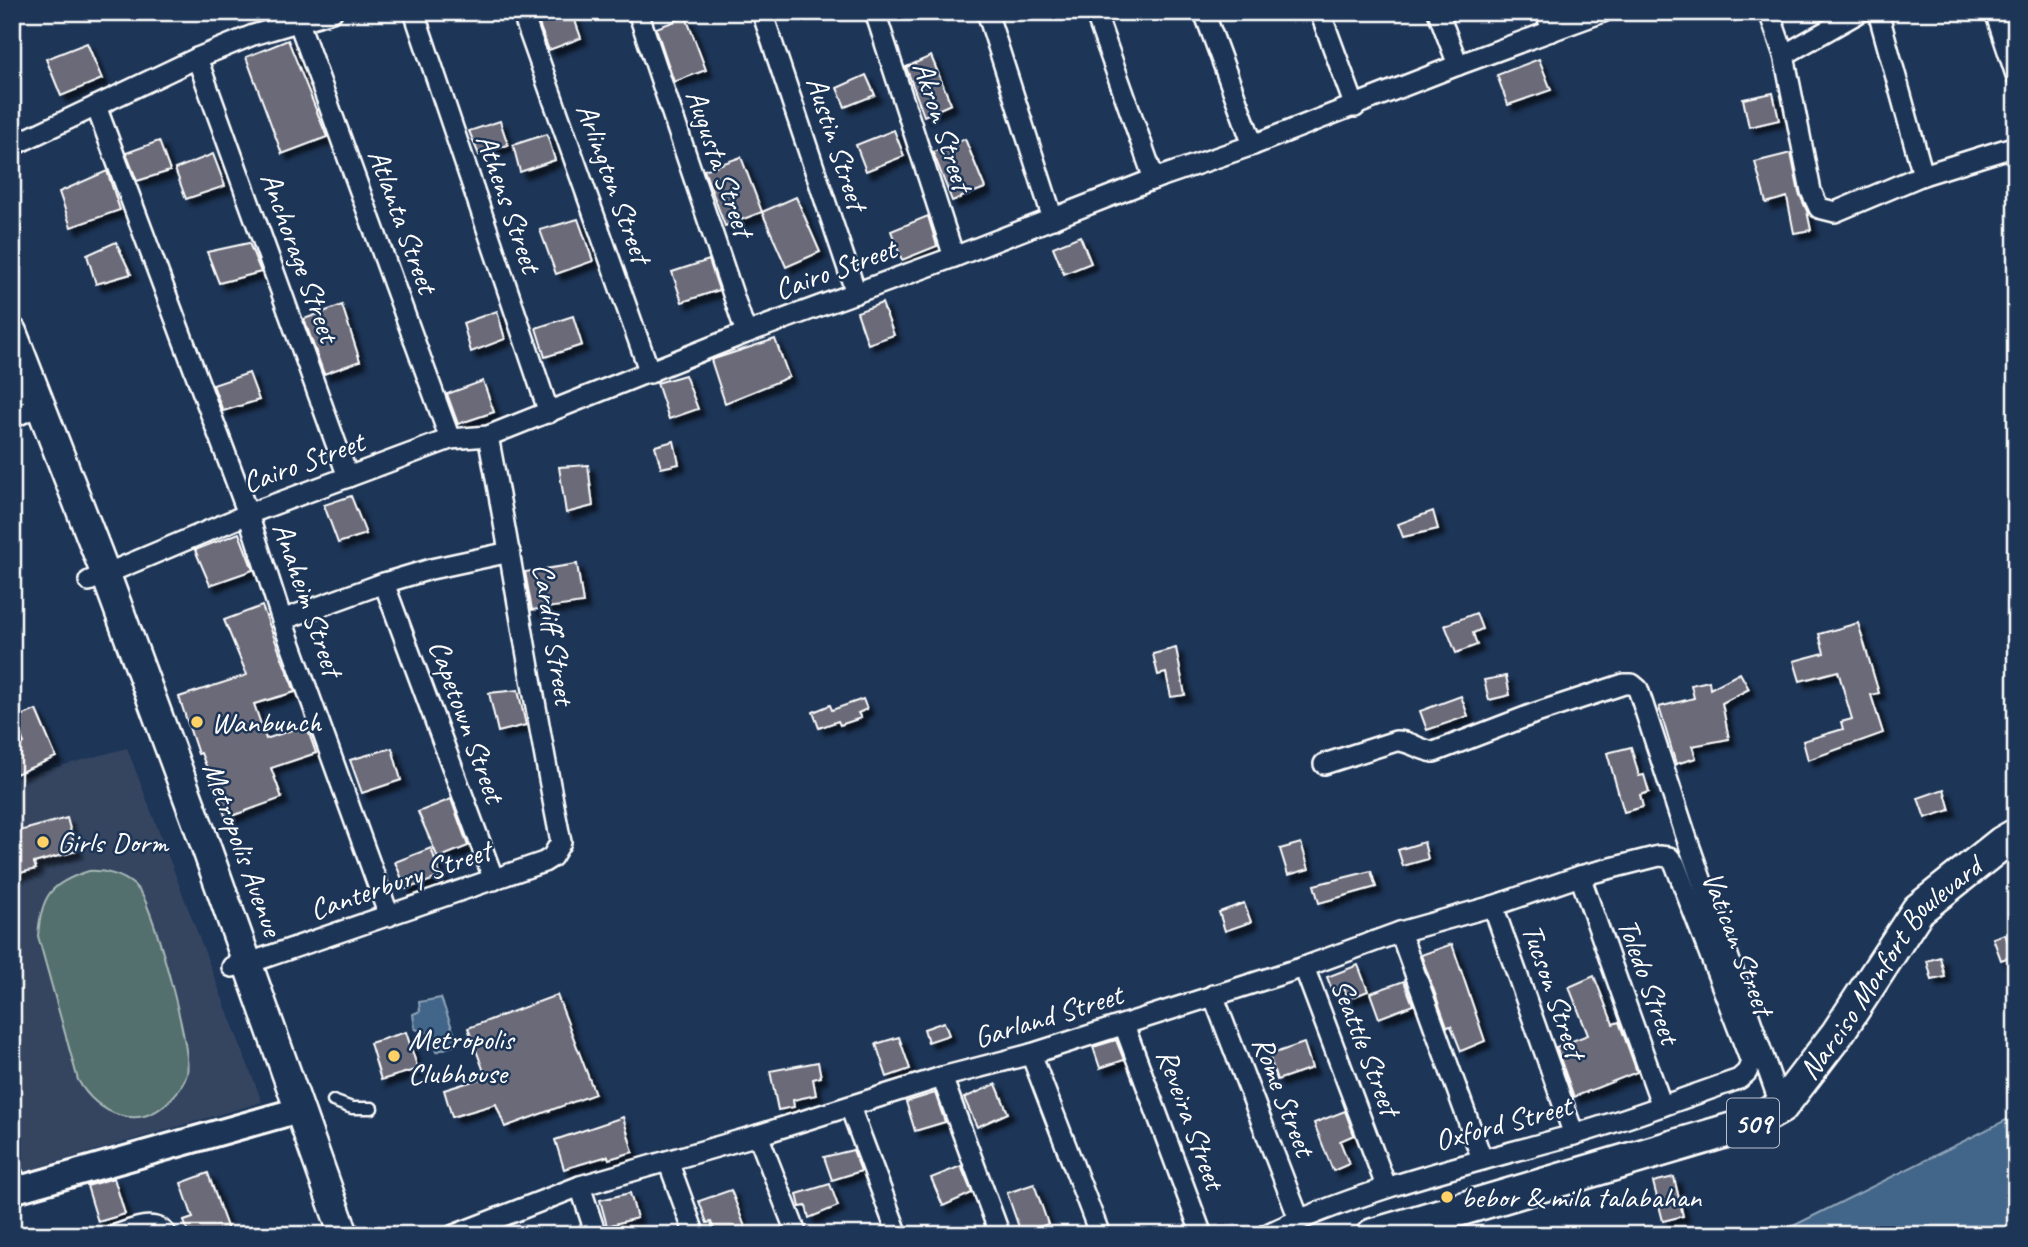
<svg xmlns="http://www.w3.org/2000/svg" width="2028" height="1247" font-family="Caveat,sans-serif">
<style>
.built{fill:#344561}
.green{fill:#53706e;stroke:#a9b8b6;stroke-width:2}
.water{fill:#436689;stroke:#8ea3b8;stroke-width:2}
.building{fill:#6a6a79;stroke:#fff;stroke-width:2;filter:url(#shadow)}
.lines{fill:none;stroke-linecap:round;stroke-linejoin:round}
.service-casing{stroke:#fff;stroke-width:15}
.minor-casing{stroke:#fff;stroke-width:24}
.tertiary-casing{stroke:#fff;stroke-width:30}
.secondary-casing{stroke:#fff;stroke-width:33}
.primary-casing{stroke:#fff;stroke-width:37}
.service{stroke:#1d3557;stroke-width:10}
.minor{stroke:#1d3557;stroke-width:19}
.tertiary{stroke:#1d3557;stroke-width:24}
.secondary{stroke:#1d3557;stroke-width:28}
.primary{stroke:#1d3557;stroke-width:32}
.poi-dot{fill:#ffd166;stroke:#1d3557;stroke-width:2.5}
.labels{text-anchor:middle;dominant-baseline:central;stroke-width:5;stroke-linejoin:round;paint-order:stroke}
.shield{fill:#1d3557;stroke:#bbc2cd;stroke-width:2}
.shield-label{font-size:28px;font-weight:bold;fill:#fff}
.street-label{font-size:30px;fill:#fff;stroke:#1d3557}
.poi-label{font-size:30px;fill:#fff;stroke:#1d3557;text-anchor:start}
</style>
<defs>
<filter id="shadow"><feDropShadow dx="6" dy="6" stdDeviation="2" flood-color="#0009"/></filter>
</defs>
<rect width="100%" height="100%" fill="#1d3557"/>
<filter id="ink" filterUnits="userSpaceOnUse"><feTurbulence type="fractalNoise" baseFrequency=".0143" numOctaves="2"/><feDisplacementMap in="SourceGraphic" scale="14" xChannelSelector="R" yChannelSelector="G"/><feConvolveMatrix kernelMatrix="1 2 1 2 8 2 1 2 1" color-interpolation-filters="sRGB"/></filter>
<g filter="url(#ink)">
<!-- built -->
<polygon class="built" points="127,748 262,1102 12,1175 12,779"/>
<!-- green -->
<path class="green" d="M89 871C105 870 122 875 134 885 140 890 146 901 148 908 159 935 192 1050 187 1074 184 1084 177 1093 170 1100 138 1133 97 1114 78 1080L38 936C41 896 50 883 89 871Z"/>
<!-- water -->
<g class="water">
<polygon points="441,998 458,1044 436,1052 431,1034 415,1029 413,1014 420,1011 419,1002"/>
<polygon points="2016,1115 2016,1235 1775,1235"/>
</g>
<!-- building -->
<g class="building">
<polygon points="569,12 572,12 581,38 549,50 539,24"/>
<polygon points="686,17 706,70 674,82 656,28"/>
<polygon points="288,40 327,137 282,154 246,57"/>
<polygon points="87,43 102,79 61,96 46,59"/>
<polygon points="931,56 951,104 924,116 906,67"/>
<polygon points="1539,59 1551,90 1508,105 1497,75"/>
<polygon points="866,75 875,95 845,107 837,88"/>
<polygon points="1773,93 1779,120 1749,127 1743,99"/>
<polygon points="500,121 508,145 479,155 469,131"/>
<polygon points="894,130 904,156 866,171 856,145"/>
<polygon points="547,134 555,160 520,172 513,145"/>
<polygon points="965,139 985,188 952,201 933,152"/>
<polygon points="159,141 170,171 137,181 126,153"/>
<polygon points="1791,153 1799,193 1807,211 1811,230 1794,233 1787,197 1766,203 1755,162"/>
<polygon points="213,154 225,186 186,199 175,169"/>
<polygon points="741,157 762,212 725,226 704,170"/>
<polygon points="107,171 120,210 71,227 59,192"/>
<polygon points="796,197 820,252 786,267 762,212"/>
<polygon points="928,216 937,246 902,260 891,231"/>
<polygon points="578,219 593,261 556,274 540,230"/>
<polygon points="1080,236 1091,263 1064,274 1053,247"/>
<polygon points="116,242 131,274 96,284 87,255"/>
<polygon points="249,243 261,272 219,283 207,252"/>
<polygon points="709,260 719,290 682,302 672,272"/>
<polygon points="882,303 894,335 868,344 857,312"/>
<polygon points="342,305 360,361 324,374 304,319"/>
<polygon points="497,311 505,339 471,352 463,323"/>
<polygon points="573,316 582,345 545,357 536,328"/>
<polygon points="775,339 789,377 725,403 711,360"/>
<polygon points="249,373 259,400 223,411 213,385"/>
<polygon points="685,375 698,409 669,419 657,383"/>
<polygon points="483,381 494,412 458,424 447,394"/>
<polygon points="674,441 679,464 661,468 655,446"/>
<polygon points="588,465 593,506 566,513 559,467"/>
<polygon points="351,496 366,534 338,543 324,505"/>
<polygon points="1433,511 1438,529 1403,537 1398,524"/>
<polygon points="239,533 253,570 210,585 195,550"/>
<polygon points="577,564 583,603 532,610 525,572"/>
<polygon points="262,606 295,692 254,704 266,739 306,725 316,753 271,768 282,798 226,818 201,753 198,754 179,697 247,675 224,620"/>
<polygon points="1476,613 1482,629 1473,633 1477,645 1456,653 1445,625"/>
<polygon points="1858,623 1879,693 1871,695 1883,733 1808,760 1803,741 1843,729 1841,722 1852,719 1838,671 1800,681 1794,661 1824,653 1819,634"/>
<polygon points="1176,648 1185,695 1171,697 1166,673 1158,675 1153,654"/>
<polygon points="1740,673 1749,689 1722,703 1729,739 1692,746 1696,758 1676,764 1659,707 1694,698 1691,685 1709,681 1710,689"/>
<polygon points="1506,676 1510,695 1489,700 1484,680"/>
<polygon points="518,690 526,725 498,732 489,693"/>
<polygon points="1461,696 1468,716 1427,730 1420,711"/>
<polygon points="863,699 867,709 858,713 861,718 840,725 838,721 819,728 813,712 830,705 832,710"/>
<polygon points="36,710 56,757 16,774 12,765 12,749 24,743 14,719"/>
<polygon points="1631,747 1639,776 1644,775 1649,792 1640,795 1643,807 1624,812 1607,753"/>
<polygon points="392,748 401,780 362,793 350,760"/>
<polygon points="1944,789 1950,810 1925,818 1918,798"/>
<polygon points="451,799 468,846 438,858 418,812"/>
<polygon points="67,818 76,851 34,863 36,869 12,875 12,833"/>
<polygon points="1424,842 1428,859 1403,866 1398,850"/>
<polygon points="1301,843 1309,869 1288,875 1280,849"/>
<polygon points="431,848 441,877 406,889 395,862"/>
<polygon points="1371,871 1376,887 1319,903 1314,885"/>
<polygon points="1244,903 1251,922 1225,931 1219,912"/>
<polygon points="2005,934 2013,956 2001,960 1993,938"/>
<polygon points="1452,944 1485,1041 1461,1051 1451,1026 1447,1027 1421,955"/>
<polygon points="1940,957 1945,977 1932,980 1927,961"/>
<polygon points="1358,965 1368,991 1348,999 1344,988 1333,992 1327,977"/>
<polygon points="1594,976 1613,1024 1619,1022 1637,1072 1574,1097 1556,1047 1588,1035 1569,987"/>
<polygon points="1404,981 1413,1005 1379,1018 1370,993"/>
<polygon points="557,995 595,1094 505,1127 496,1104 452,1117 444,1090 486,1077 468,1028"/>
<polygon points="944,1022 949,1035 928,1042 924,1029"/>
<polygon points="406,1032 418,1069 381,1080 370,1043"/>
<polygon points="899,1037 910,1069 887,1077 876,1044"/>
<polygon points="1116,1040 1124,1060 1100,1068 1093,1047"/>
<polygon points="1304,1043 1312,1068 1277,1080 1269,1055"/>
<polygon points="818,1062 821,1077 813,1079 816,1095 793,1100 794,1107 778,1110 770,1071"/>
<polygon points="996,1084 1008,1113 977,1127 964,1098"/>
<polygon points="935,1093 945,1122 915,1131 906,1102"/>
<polygon points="1345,1111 1354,1135 1340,1141 1349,1164 1333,1171 1314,1123"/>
<polygon points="623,1117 633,1152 609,1159 608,1156 564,1169 555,1140"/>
<polygon points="853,1150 861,1171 832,1180 824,1157"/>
<polygon points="961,1166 972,1193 943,1206 931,1178"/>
<polygon points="208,1173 220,1208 230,1235 189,1235 184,1221 193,1218 181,1183"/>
<polygon points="1674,1177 1683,1216 1663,1221 1653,1182"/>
<polygon points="114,1178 125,1214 98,1222 87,1186"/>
<polygon points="830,1184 838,1206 809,1218 806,1206 800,1207 797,1194"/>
<polygon points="1034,1184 1048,1224 1021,1233 1007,1193"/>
<polygon points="731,1190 748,1235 716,1235 711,1222 707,1223 699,1201"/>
<polygon points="630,1193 637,1218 607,1226 600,1200"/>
</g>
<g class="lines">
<!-- service casing -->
<g class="service-casing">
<g id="service">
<polyline points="333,1101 352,1108 372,1108"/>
<polyline points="12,1165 24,1186"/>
</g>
</g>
<!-- minor casing -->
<g class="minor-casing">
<g id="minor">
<polyline points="414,12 549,413"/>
<polyline points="522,12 650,373"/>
<polyline points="638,12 746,333"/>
<polyline points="762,12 856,293"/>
<polyline points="875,12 954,257"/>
<polyline points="987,12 1053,219"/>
<polyline points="1095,12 1154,179"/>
<polyline points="1204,12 1253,145"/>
<polyline points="1320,12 1355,107"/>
<polyline points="1438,12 1458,65"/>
<polyline points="1546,12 1552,31"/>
<polyline points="1769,12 1784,55 1811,191 1819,208 1835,212 1923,175 2016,146"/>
<polyline points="1878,12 1923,175"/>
<polyline points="1995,12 2016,75"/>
<polyline points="299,23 450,439"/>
<polyline points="1784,55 1860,12"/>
<polyline points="197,58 348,477"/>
<polyline points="96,106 248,514 282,620 389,916"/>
<polyline points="12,146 197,58 253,35 332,12"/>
<polyline points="12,395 33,387"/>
<polyline points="12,418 40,405"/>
<polyline points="89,581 248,514 348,477 450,439 488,436 746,333 954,257 1154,179 1253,145 1458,65 1603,12"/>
<polyline points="384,583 494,880"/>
<polyline points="282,620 384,583 431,569 510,552"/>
<path d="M1324 764 1396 741C1409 740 1418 750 1434 752L1533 714 1624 684H1632L1638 689 1687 839 1781 1107"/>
<polyline points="1580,876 1662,1106"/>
<polyline points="1493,906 1574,1135"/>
<polyline points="1400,932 1482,1159"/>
<path d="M232 967 249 963 544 862 552 857 561 842C534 707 514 571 488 436"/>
<polyline points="1304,967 1386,1186"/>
<polyline points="1213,995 1299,1219"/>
<polyline points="1124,1025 1202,1235"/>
<polyline points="1031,1054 1100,1235"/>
<polyline points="942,1077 1000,1235"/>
<polyline points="850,1107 898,1235"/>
<polyline points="758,1135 797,1235"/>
<polyline points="668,1161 695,1235"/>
<polyline points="580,1186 596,1235"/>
<path d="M115 1235C132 1230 155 1218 167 1235"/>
<path d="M454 1235 580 1186 758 1135 942 1077 1031 1054 1304 967 1400 932 1493 906 1580 876 1659 856 1669 857 1675 864 1751 1062 1747 1072 1739 1079C1684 1098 1629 1119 1573 1135 1467 1165 1365 1188 1265 1235"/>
</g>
</g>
<!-- tertiary casing -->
<g class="tertiary-casing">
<polyline id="tertiary" points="12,1191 299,1110"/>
</g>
<!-- secondary casing -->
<g class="secondary-casing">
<polyline id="secondary" points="12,332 106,575 201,833 344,1235"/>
</g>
<!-- primary casing -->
<g class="primary-casing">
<g id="primary">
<path id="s1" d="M1373 1235 1750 1124 1781 1107 1837 1034 1918 910 2002 843 2016 835"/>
</g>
</g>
<!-- service -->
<use href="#service" class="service"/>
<!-- minor -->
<use href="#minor" class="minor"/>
<!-- tertiary -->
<use href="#tertiary" class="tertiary"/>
<!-- secondary -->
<use href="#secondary" class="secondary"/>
<!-- primary -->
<use href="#primary" class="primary"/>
</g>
</g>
<!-- markers -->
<g class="poi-dot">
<circle cx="197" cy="722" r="7"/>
<circle cx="43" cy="842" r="7"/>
<circle cx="394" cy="1056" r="7"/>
<circle cx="1447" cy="1197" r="7"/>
</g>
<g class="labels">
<!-- shield labels -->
<rect class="shield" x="1727" y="1098.5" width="52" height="49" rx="5"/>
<g class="shield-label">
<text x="1753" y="1123">509</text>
</g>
<!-- street labels -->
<g class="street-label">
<text transform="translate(943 126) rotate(72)">Akron Street</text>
<text transform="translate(837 143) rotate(72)">Austin Street</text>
<text transform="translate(720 163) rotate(71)">Augusta Street</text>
<text transform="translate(614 183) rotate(70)">Arlington Street</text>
<text transform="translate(509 203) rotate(71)">Athens Street</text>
<text transform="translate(403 221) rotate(70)">Atlanta Street</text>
<text transform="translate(300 257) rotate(70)">Anchorage Street</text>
<text transform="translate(835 269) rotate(-20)">Cairo Street</text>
<text transform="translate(303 462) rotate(-20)">Cairo Street</text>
<text transform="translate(308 599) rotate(71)">Anaheim Street</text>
<text transform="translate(554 634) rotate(81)">Cardiff Street</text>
<text transform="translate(467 721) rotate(70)">Capetown Street</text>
<text transform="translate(243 849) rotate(70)">Metropolis Avenue</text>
<text transform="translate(400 880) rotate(-19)">Canterbury Street</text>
<text transform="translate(1738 943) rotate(69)">Vatican Street</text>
<text stroke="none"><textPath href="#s1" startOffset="606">Narciso Monfort Boulevard</textPath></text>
<text transform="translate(1649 981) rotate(70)">Toledo Street</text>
<text transform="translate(1554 991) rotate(71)">Tucson Street</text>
<text transform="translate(1048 1016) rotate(-17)">Garland Street</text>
<text transform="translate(1366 1047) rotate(69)">Seattle Street</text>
<text transform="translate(1284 1096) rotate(69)">Rome Street</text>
<text transform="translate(1191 1119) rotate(70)">Reveira Street</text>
<text transform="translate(1503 1123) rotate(-15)">Oxford Street</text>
</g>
<!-- poi labels -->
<g class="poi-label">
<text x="211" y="722">Wanbunch</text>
<text x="57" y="842">Girls Dorm</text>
<text x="408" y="1039">Metropolis<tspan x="408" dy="34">Clubhouse</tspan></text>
<text x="1461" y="1197">bebor &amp; mila talabahan</text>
</g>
</g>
<!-- margin -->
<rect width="2028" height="1247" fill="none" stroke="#1d3557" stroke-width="42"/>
<rect x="21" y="21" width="1986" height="1205" fill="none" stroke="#fff" stroke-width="2.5" filter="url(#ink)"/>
</svg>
